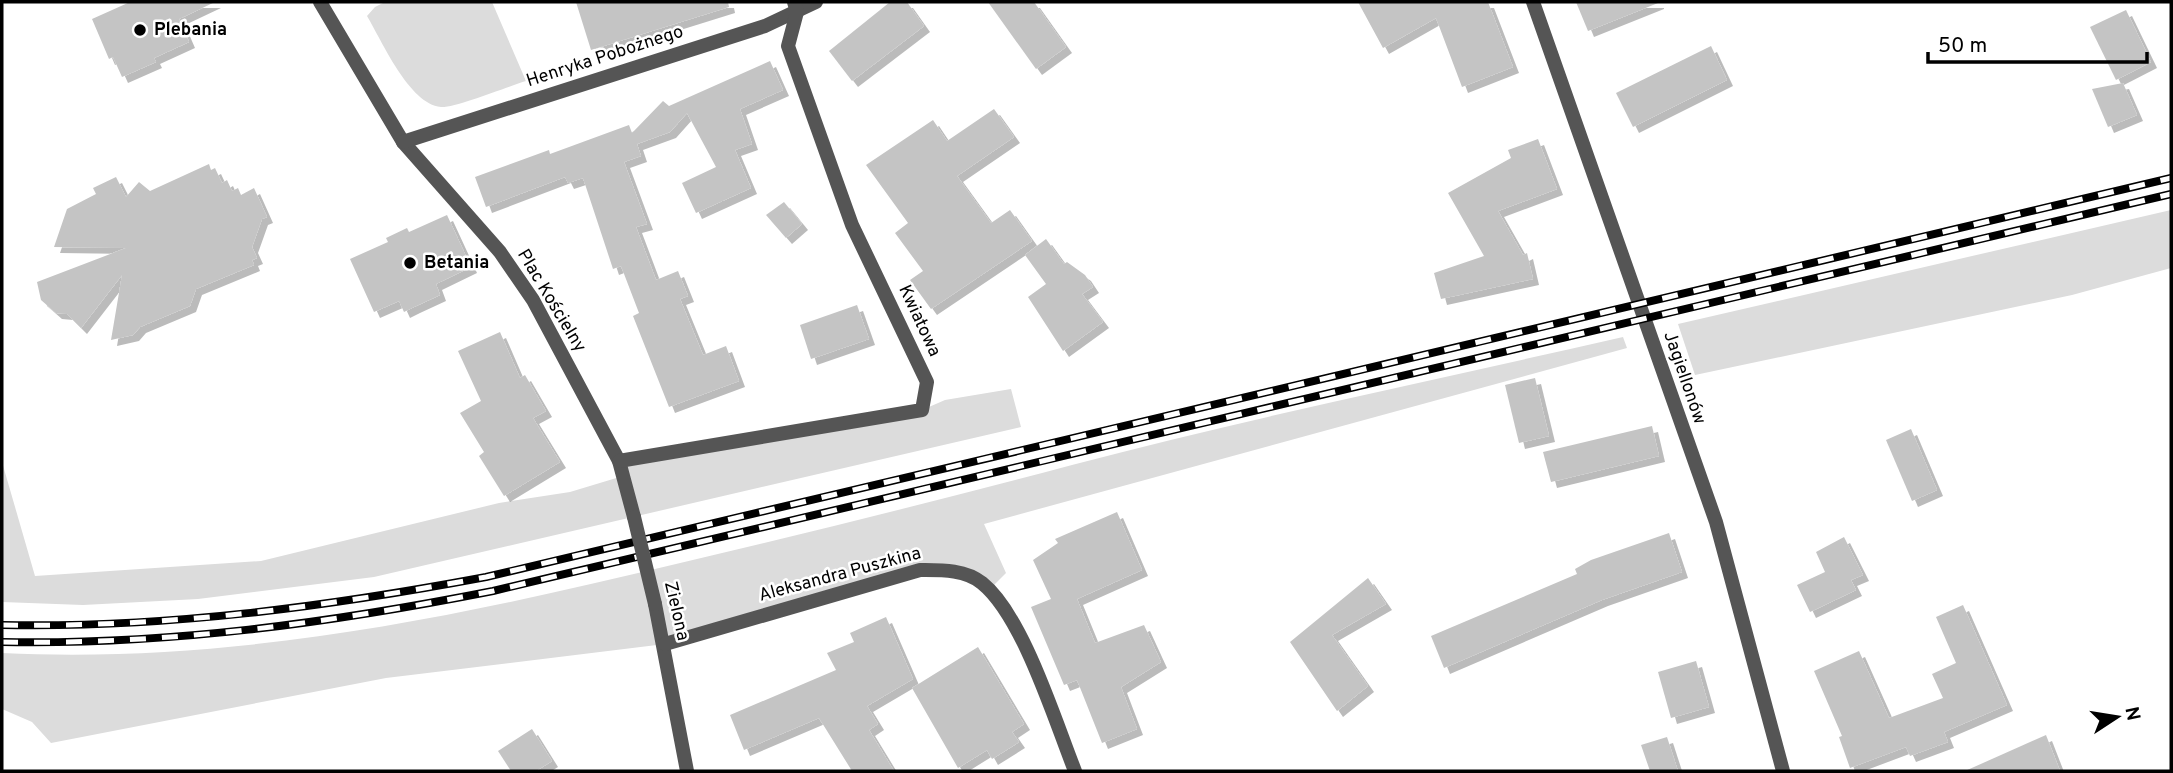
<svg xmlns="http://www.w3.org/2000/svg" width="2173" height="773" font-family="Overpass,sans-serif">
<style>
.green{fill:#dcdcdc}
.building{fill:#c4c4c4;filter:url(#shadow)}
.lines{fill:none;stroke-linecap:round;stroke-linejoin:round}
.minor{stroke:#555;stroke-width:14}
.tertiary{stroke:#555;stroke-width:14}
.rail-casing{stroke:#000;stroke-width:8}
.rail{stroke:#fff;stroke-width:5;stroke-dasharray:16;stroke-linecap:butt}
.minor-bridge{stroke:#555;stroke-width:14}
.poi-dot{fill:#000;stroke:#fff;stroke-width:2.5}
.labels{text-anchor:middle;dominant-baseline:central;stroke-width:5;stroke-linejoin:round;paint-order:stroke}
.poi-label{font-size:18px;font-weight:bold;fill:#000;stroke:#fff;text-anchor:start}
.street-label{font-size:18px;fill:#000;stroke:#fff}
</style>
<defs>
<filter id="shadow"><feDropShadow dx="6" dy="6" stdDeviation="0" flood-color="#0004"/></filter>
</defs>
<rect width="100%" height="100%" fill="#fff"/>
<!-- green -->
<g class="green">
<path d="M385 2H492L526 81C509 86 455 108 441 107 409 104 382 41 367 16L375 7Z"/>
<polygon points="2171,210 2171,268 2072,295 1695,375 1678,324"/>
<path d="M1623 337 1627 348 984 524 1006 573 989 590 942 569 665 644 386 678 51 743 32 722 2 709V653C234 664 452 618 676 564 808 533 940 500 1072 465 1254 417 1440 379 1623 337Z"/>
<polygon points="1011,389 1021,427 374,577 198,599 83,605 2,602 2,462 35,576 261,561 499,503 570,492 623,476 619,461 922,410 945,400"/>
</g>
<!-- building -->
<g class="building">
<polygon points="130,2 215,2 179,19 189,42 154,58 156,62 122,77 113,57 109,59 92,19"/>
<polygon points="576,2 728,2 729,7 591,50"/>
<polygon points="890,2 907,2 924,26 852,81 829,51"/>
<polygon points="988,2 1034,2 1066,47 1036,69"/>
<polygon points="1358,2 1488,2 1513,67 1462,87 1436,18 1383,48"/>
<polygon points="1576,2 1658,2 1658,3 1588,31"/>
<polygon points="2126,10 2151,62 2116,80 2090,27"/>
<polygon points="1711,46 1727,80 1633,127 1616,93"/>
<polygon points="770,61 783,90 740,109 752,144 735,150 751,188 696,213 682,183 716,167 687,113 670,132 637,144 641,156 624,162 647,224 636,227 656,280 678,271 688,296 680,299 703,355 726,346 739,381 669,407 633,316 639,313 621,266 613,269 583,178 568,183 565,177 486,207 475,177 549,150 550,154 629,125 632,133 663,101 669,106"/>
<polygon points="2123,83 2137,115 2108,127 2092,89"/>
<polygon points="994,109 1014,137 957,176 991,223 1010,210 1032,241 931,309 910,280 923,271 895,233 908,223 866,165 933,120 947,141"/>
<polygon points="1538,139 1557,189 1498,211 1523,255 1527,253 1533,279 1441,299 1434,273 1484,256 1448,193 1511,158 1508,150"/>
<polygon points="209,164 211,170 215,168 222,183 227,180 232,191 238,188 241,195 254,188 267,217 262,219 252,247 257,258 252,260 254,265 196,289 190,306 140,327 133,335 111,340 122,275 81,328 67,314 56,313 41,300 37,282 126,248 54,247 67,209 96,194 93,188 116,177 126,197 139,182 150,191"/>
<polygon points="784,202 802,224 786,238 766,215"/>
<polygon points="447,215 471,267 436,284 440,295 414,307 404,312 399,301 374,312 350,259 388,242 386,238 407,228 409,232"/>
<polygon points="1046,239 1064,264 1067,262 1085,275 1093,287 1082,294 1103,322 1063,351 1028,297 1046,284 1025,255"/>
<polygon points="857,305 869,339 811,359 800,325"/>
<polygon points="500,332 520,378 525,375 546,411 533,418 560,462 504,496 479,456 484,452 460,413 481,401 458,351"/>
<polygon points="1535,378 1549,436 1519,443 1505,385"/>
<polygon points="1652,426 1659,456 1551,482 1543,452"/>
<polygon points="1911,429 1937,490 1912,501 1886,440"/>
<polygon points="1117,512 1142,570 1077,599 1095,643 1144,625 1161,662 1121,687 1137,729 1102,743 1077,680 1064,685 1031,607 1051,599 1033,560 1058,543 1055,539"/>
<polygon points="1669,533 1682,572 1602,600 1444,668 1431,636 1577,574 1575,569 1591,560"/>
<polygon points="1844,537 1863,575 1851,580 1856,590 1810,612 1797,585 1825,572 1816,552"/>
<polygon points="1368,578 1386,604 1332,635 1368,686 1337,711 1290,642"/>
<polygon points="1963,605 2007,705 1944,732 1948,742 1910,756 1906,747 1850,768 1839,737 1842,736 1814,671 1859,651 1889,718 1943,698 1932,674 1956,663 1936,617"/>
<polygon points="886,617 913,679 867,706 878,724 869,730 894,771 852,771 819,718 744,750 730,715 836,670 827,653 854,642 850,633"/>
<polygon points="978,647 1024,724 1012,732 1019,742 992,759 987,750 958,768 912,688"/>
<polygon points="1696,661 1709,707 1671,718 1658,672"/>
<polygon points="532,729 552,761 536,771 511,771 498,751"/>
<polygon points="2046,735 2060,771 1965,771"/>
<polygon points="1667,737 1678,771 1650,771 1641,745"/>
</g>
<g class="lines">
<!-- minor -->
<g class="minor">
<polyline points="320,2 403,142 500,252 533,300 619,461 634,517"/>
<polyline points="403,142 765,26 816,2"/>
<polyline points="619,461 922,410 927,382 852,225 788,46 797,12 794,2"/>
<polyline points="655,604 687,771"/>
<path d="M665 644 920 570C940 570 965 569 982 583 1023 616 1055 721 1075 771"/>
</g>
<!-- tertiary -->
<polyline class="tertiary" points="1533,2 1716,522 1783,771"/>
<!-- rail casing -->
<g class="rail-casing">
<g id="rail">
<path d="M2 625C166 628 325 607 486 577L2171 178"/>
<path d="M2 642C168 645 330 623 493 591L2171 194"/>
</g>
</g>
<!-- rail -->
<use href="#rail" class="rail"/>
<!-- minor-bridge -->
<polyline class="minor-bridge" points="634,517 655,604"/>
</g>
<!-- markers -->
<g class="poi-dot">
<circle cx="140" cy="30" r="7"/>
<circle cx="410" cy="263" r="7"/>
</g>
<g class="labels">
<!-- poi labels -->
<g class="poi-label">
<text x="154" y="30">Plebania</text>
<text x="424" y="263">Betania</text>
</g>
<!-- street labels -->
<g class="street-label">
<text transform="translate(605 57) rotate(-18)">Henryka Pobożnego</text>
<text transform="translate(551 301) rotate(59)">Plac Kościelny</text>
<text transform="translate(919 321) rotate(65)">Kwiatowa</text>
<text transform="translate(1684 378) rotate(71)">Jagiellonów</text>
<text transform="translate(840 575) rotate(-15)">Aleksandra Puszkina</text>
<text transform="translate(676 611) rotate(77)">Zielona</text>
</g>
</g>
<!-- border -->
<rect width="2173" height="773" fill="none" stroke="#000000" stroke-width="7"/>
<!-- north arrow -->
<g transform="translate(2117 717) rotate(78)" stroke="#ffffff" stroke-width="5" paint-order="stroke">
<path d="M0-5L12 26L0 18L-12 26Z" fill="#000000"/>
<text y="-10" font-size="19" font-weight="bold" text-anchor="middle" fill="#000000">N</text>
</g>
<!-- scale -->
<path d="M1928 52v10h219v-10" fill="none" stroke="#000000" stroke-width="3.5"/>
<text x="1938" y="52" font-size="21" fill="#000000" stroke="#ffffff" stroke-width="5" paint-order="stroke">50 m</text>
</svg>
